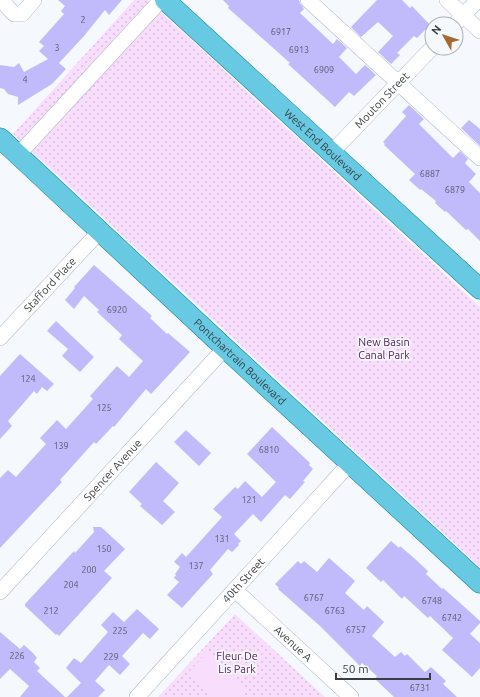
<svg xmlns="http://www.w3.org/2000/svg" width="480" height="697" font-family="Ubuntu,sans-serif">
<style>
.green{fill:url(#green-dots)}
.pitch{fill:#f8defc}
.building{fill:#c1bafb}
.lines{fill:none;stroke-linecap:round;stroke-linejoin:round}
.minor-casing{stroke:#b0bac7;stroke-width:16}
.major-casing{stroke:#16819d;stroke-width:21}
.minor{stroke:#fff;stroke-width:15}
.major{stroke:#68c9e2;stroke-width:20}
.labels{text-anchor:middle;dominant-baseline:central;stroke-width:3.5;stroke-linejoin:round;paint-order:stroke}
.number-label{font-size:9px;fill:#5b5c70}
.street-label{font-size:11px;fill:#393d42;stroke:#f5f9fe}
.park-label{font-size:11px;fill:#5a2162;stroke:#f5f9fe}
</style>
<defs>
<pattern id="green-dots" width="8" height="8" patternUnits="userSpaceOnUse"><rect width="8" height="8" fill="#f8defc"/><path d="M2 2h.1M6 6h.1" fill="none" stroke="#d5bfd9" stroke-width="1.8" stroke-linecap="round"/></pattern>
</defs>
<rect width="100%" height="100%" fill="#f5f9fe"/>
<!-- green -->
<g class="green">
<polygon points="134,0 148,0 480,307 480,567 13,134"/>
<polygon points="235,614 325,697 158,697"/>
</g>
<!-- pitch -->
<polygon class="pitch" points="207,652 248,690 241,697 214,697 188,673"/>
<!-- building -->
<g class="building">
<polygon points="58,0 122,0 109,15 105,10 84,36 59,63 66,69 52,84 18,105 18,97 8,94 4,89 0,88 0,65 14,67 19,63 24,72 48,59 39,51 44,46 39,42 64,14 61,11 65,6"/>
<polygon points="223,0 299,0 300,3 304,9 300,13 333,44 337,39 347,48 339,57 356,74 365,65 376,75 354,96 349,92 335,107 288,64 290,63 228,8 229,6"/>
<polygon points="377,0 402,0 410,8 412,6 430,25 417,38 414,36 397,53 400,55 391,64 378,52 393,36 378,22 361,37 351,27"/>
<polygon points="409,105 424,119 419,124 453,158 460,151 468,159 465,163 476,174 469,182 480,193 480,241 468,229 466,230 446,211 445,212 435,203 436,201 421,189 420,190 409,180 415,174 384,145 385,144 383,142 406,116 402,112"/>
<polygon points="469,120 480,129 480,146 461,128"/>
<polygon points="94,265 152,316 150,318 167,334 168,333 190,352 151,394 146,389 114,427 113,426 96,444 94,442 60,480 62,482 0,548 0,478 8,470 16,477 46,444 40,438 57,420 66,429 93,399 90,396 117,366 129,377 143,361 119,339 122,335 97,312 99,310 84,296 74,309 65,300 75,288 74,287"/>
<polygon points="56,321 94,357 80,372 62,356 68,349 47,331"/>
<polygon points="20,354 54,384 47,391 42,387 37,394 34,391 8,421 12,426 0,439 0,376"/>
<polygon points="272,427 310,463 309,465 313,469 303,481 305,482 290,499 285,495 261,522 253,514 234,534 241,541 238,544 239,545 232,552 228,549 210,570 213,574 182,608 167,595 179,582 174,578 176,575 175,574 180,567 174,562 182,553 186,557 222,517 213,509 235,487 238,489 245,481 262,497 276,482 247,454"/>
<polygon points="186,430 211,453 199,466 174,442"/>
<polygon points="156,462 179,483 163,501 175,512 162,525 140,506 142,504 129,492"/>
<polygon points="93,527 101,527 125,549 104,571 112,578 59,636 57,634 56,635 25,606 25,604 74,551 75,553 94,532"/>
<polygon points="391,541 399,548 400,546 414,558 428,571 426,574 442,589 443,588 459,602 480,621 480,623 470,634 480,643 480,668 472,677 442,650 453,638 430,616 428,618 404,596 402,599 383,580 381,582 366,568"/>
<polygon points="329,558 355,581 345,593 364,610 367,606 384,622 372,636 395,657 401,652 405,656 407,654 425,672 431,667 446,681 443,684 457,697 394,697 375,679 377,676 362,663 360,666 320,626 278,589 279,588 275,584 298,561 301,564 304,561 317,572"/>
<polygon points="137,609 159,629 150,639 143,633 122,656 130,664 120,675 109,665 95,681 105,690 98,697 67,697 81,683 66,668 74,658 81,663 108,632 101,625 113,612 124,622"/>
<polygon points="0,632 20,649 24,645 33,653 37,658 34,662 40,668 37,671 65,697 20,697 29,686 10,669 0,679"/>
</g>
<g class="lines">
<!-- minor casing -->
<g class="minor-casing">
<g id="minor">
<polyline points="1,0 14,14 22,14 34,0"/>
<polyline points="308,0 480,158"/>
<polyline points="447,0 480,31"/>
<polyline points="455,24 478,0"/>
<path id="s1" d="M332 152 432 48"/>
<polyline points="18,155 161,0"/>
<path id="s2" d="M0 338 100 231"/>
<path id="s3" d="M235 590 351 697"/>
<path id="s4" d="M0 592 225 348"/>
<path id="s5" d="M137 697 350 463"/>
</g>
</g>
<!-- major casing -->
<g class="major-casing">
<g id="major">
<path id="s6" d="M165 0 480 289"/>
<path id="s7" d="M0 138 225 348 480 583"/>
</g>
</g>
<!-- minor -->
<use href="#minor" class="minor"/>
<!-- major -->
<use href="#major" class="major"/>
</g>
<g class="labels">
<!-- number labels -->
<g class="number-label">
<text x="83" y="20">2</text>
<text x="281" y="32">6917</text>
<text x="57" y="48">3</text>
<text x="299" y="50">6913</text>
<text x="324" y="70">6909</text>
<text x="25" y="80">4</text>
<text x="430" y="174">6887</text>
<text x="455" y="190">6879</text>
<text x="117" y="310">6920</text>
<text x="28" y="379">124</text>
<text x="104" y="408">125</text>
<text x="61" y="446">139</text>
<text x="269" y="450">6810</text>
<text x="249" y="500">121</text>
<text x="222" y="539">131</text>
<text x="104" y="549">150</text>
<text x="196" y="566">137</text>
<text x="89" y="570">200</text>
<text x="71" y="585">204</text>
<text x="314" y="598">6767</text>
<text x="432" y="601">6748</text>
<text x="51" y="611">212</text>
<text x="335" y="611">6763</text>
<text x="452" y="618">6742</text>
<text x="356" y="630">6757</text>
<text x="120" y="631">225</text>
<text x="17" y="656">226</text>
<text x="111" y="657">229</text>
<text x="420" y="688">6731</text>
</g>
<!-- street labels -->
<g class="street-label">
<text stroke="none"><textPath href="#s1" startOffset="72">Mouton Street</textPath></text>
<text stroke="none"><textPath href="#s6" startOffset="214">West End Boulevard</textPath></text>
<text stroke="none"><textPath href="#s2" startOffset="73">Stafford Place</textPath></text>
<text stroke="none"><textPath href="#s7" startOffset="328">Pontchartrain Boulevard</textPath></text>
<text stroke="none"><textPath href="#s4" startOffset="166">Spencer Avenue</textPath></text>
<text stroke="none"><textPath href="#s5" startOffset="158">40th Street</textPath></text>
<text stroke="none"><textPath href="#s3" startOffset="79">Avenue A</textPath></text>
</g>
<!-- park labels -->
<g class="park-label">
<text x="384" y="342">New Basin<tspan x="384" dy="13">Canal Park</tspan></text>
<text x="237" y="656">Fleur De<tspan x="237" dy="13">Lis Park</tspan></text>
</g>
</g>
<!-- north arrow -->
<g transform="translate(444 36) rotate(309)"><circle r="19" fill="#f5f9fe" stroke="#aaaeb3"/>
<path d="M0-3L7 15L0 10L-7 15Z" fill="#a6682e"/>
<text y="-6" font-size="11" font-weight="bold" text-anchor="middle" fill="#393d42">N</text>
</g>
<!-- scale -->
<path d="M336 673v6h94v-6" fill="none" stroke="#393d42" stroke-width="2"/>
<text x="342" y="673" font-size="12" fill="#393d42" stroke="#f5f9fe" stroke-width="3" paint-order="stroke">50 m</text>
</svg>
